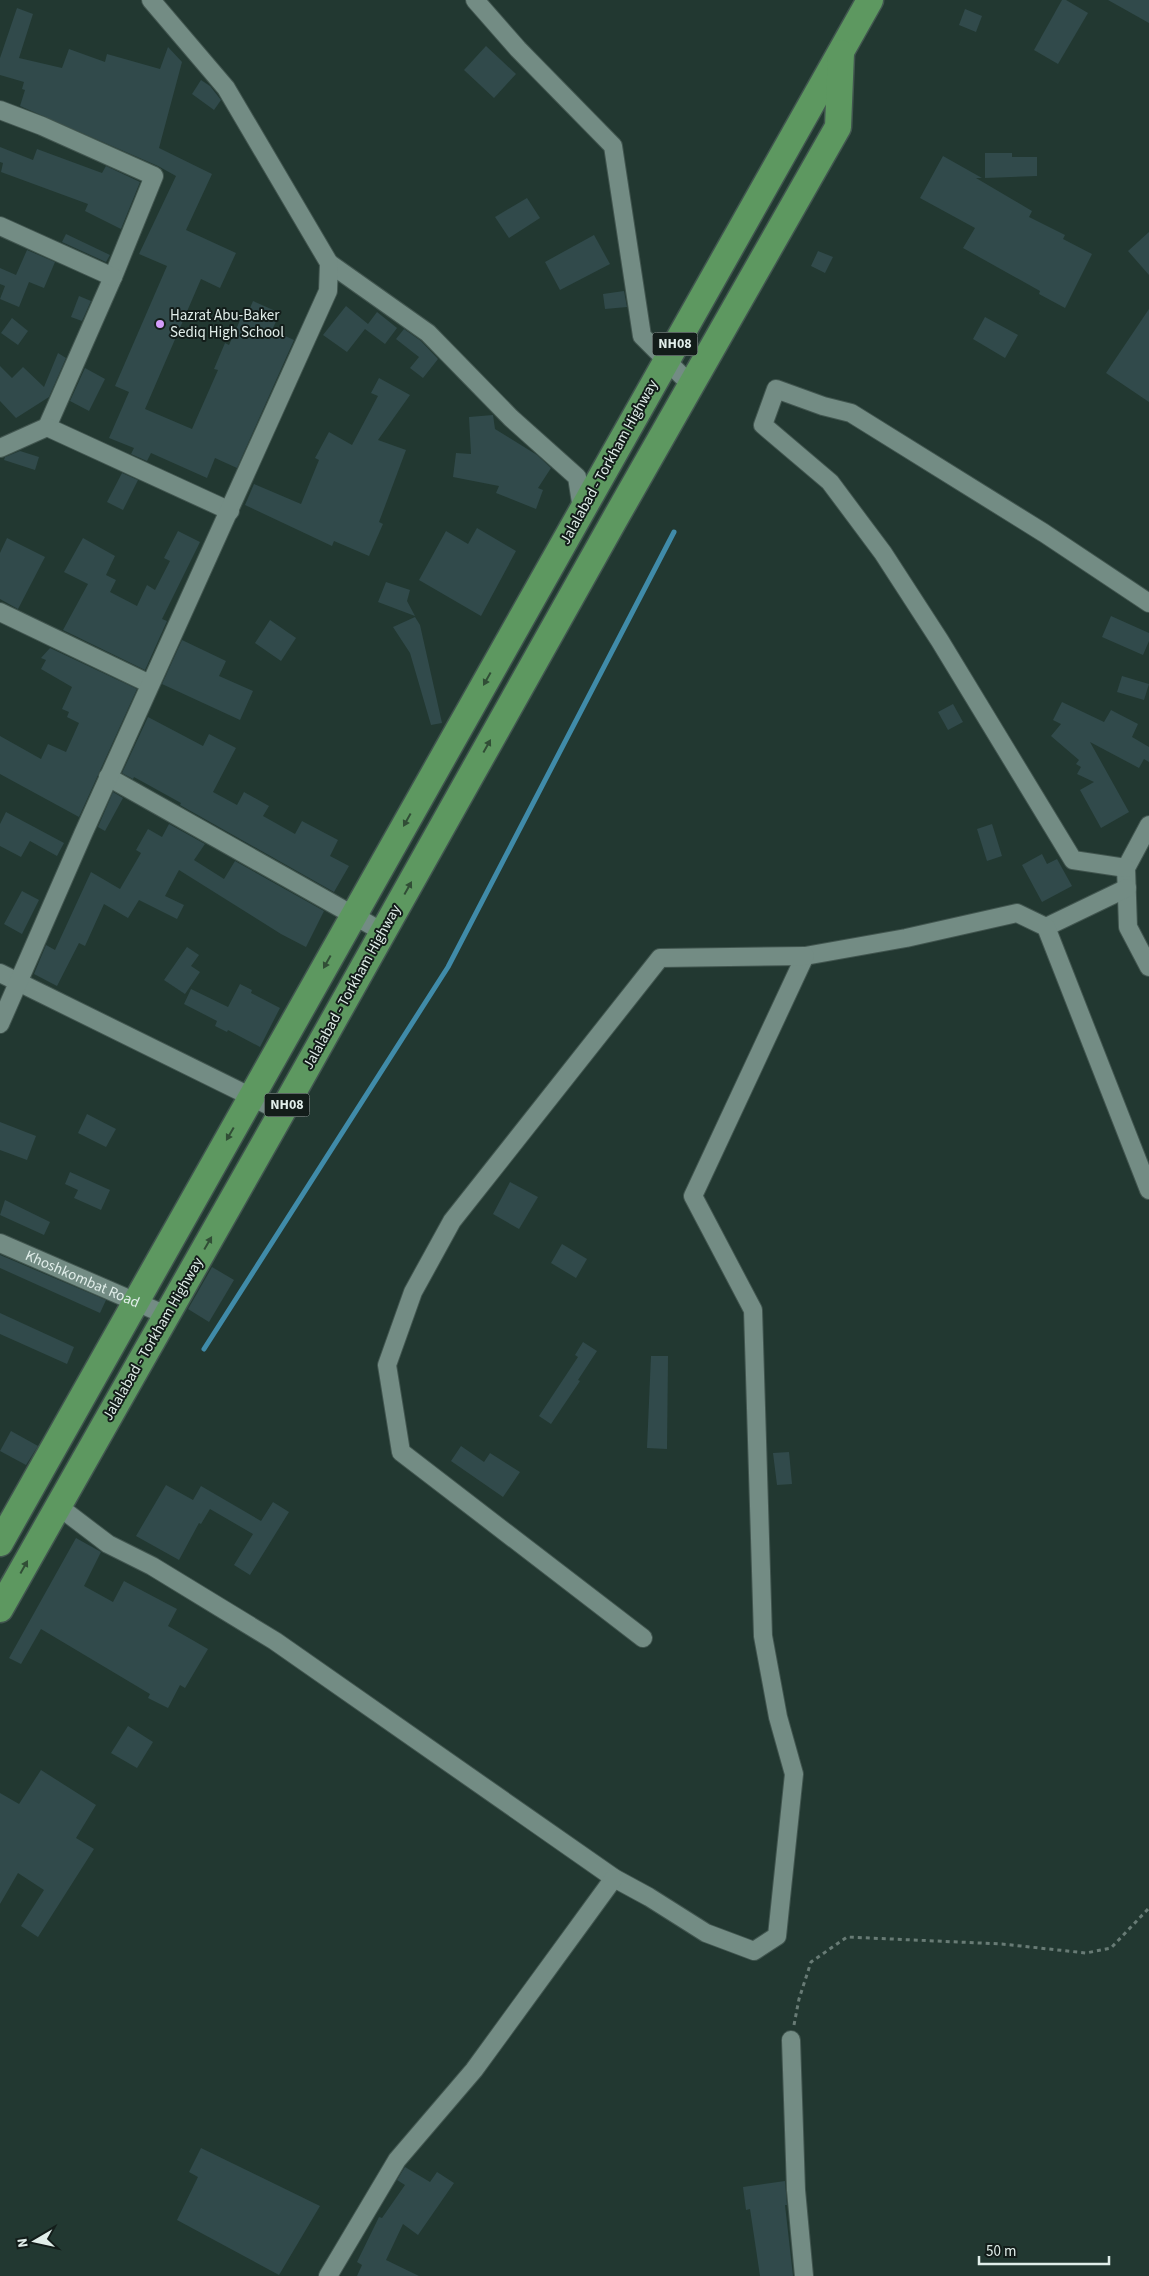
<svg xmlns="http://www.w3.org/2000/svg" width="1149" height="2276" font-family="'Source Sans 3',sans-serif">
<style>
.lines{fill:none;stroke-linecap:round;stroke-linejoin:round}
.stream{stroke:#408ba9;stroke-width:5}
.building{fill:#314a4b}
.minor-casing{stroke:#41554f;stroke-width:20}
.highway-casing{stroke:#41554f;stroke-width:29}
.path{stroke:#687b75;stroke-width:3;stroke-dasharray:4 4;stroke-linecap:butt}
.minor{stroke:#738c84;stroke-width:18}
.highway{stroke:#5d9860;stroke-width:26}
.oneway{fill:#314e36}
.poi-dot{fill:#d49cfb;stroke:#131d1a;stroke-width:2}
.labels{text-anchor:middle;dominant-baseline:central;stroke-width:4;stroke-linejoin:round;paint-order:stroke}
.shield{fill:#131d1a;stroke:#a3afac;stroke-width:1}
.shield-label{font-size:14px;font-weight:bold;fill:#e1eeea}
.poi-label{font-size:15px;fill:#e1eeea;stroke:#131d1a;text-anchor:start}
.street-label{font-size:15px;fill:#e1eeea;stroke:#131d1a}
</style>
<rect width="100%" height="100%" fill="#223831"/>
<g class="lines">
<!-- stream -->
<polyline class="stream" points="204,1349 448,967 674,532"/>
</g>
<!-- building -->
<g class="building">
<polygon points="1062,0 1066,0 1088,13 1058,64 1034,50"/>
<polygon points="1108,0 1149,0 1149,23"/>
<polygon points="17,8 33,14 19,58 62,68 69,49 105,62 107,54 160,69 168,47 182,62 159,148 212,174 186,230 236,253 220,288 201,279 145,409 192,429 218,370 214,369 225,343 229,345 246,307 250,308 253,301 280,313 272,330 294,340 237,468 215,458 207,478 151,453 147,461 131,454 134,448 109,438 129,392 115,386 167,266 139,254 176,176 158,166 20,106 25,90 22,89 24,82 0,75 0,58"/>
<polygon points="965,9 982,16 976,32 959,25"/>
<polygon points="486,46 516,74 494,98 464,70"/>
<polygon points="201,80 210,86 221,100 214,110 192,94"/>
<polygon points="0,147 33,160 37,149 102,173 106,166 140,182 121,229 85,211 88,204 1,172 3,163 0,162"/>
<polygon points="985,153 1012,153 1012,157 1037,157 1037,176 985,178"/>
<polygon points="943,156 982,178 976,178 1032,211 1029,217 1065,235 1063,239 1092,254 1065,308 1039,294 1040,291 963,248 975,228 920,198"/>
<polygon points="527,198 540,218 509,238 495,217"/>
<polygon points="1149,232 1149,275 1128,251"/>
<polygon points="66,234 110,255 106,262 62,242"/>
<polygon points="594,235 610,264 560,290 545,262"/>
<polygon points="27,250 55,262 44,288 29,282 19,307 0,299 5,286 0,284 0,268 16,275"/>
<polygon points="818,251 833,257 825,273 811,266"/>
<polygon points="624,291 627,307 605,309 603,294"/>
<polygon points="79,296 91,301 82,321 71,317"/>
<polygon points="346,306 368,324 377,312 397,328 385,344 365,329 347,352 323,335"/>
<polygon points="1149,309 1149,402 1106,373"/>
<polygon points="985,317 1018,335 1005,358 973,339"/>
<polygon points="12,318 28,331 18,345 1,333"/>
<polygon points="404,329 421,341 438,359 423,378 410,368 419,357 396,339"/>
<polygon points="58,353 66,358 49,397 16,418 0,401 0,366 12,378 23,367 44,387"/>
<polygon points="85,368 105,379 89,411 70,401"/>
<polygon points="379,378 410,395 378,440 406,450 379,522 383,524 369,556 334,541 332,546 245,505 254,484 301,504 319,460 315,458 329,432 352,445 378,396 371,393"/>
<polygon points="493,415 495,429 537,455 551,468 538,488 543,490 536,509 496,493 499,486 453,477 456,453 471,454 469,417"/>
<polygon points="20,451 39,457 35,470 4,460 5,457"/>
<polygon points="122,473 138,480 123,510 107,502"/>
<polygon points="477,528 516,551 481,616 419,580 446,531 468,544"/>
<polygon points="178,531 200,542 162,619 167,621 145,670 63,630 88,584 64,572 83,538 115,556 106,575 116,580 110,592 137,606 147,585 155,590 170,561 164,558"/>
<polygon points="7,538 45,557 18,609 0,599 0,553"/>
<polygon points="386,582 410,590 407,601 415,616 378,602"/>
<polygon points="1111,616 1149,633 1149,641 1143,655 1102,637"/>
<polygon points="415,617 420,625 442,723 431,725 410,653 393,627"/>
<polygon points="270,620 296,638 281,661 255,643"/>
<polygon points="182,640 226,661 219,676 253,691 240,720 162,684"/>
<polygon points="50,648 137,689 79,817 0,774 0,736 41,759 48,744 66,752 79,723 67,717 69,712 62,709 72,687 41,669 46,660 41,658"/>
<polygon points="1122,676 1149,684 1144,700 1117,692"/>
<polygon points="1062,702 1104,722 1111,710 1138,724 1132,737 1149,747 1149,762 1144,759 1139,768 1090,742 1129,812 1101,828 1080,790 1094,782 1077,774 1081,767 1076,764 1079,760 1051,736 1061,724 1053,720"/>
<polygon points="953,704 963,722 948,730 938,712"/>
<polygon points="148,717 203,746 209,734 236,748 213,792 237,805 244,792 269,806 263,816 295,834 302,821 338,840 330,856 349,866 334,892 180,805 181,803 134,777 133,779 122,773"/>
<polygon points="113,792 123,798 105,831 98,827"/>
<polygon points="6,812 64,843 57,856 30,841 21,857 0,846 0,824"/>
<polygon points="169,824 205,844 194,860 224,879 235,861 324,911 306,947 281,934 179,870 165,896 184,905 177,919 139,900 128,918 104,904 85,946 79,943 57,986 34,974 46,945 55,950 91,872 120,889 141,853 136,850 148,829 162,837"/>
<polygon points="992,824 1002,856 987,861 977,829"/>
<polygon points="1042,854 1047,864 1057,859 1072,886 1042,902 1022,865"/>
<polygon points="22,891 39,900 22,934 4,924"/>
<polygon points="187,947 199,955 191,966 200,972 185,994 164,980"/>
<polygon points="240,984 252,990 251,993 280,1008 260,1047 228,1030 227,1032 215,1026 217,1021 184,1004 191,989 228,1007"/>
<polygon points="87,1114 116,1129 106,1147 78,1133"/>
<polygon points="0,1122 36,1136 27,1160 0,1150"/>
<polygon points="70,1172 110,1190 101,1210 74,1198 78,1190 65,1184"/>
<polygon points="510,1182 538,1197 519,1229 493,1214"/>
<polygon points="5,1200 50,1222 44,1235 0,1215"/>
<polygon points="562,1244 587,1259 576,1278 551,1263"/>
<polygon points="0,1255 106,1300 100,1313 0,1268"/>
<polygon points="212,1267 234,1280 209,1322 188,1309"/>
<polygon points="0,1313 74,1347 67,1364 0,1334"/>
<polygon points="583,1342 597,1351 578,1380 580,1381 551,1424 539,1416 578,1357 575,1355"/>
<polygon points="651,1356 668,1356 667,1449 647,1448"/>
<polygon points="11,1431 38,1446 26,1465 0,1451"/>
<polygon points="461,1446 484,1462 490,1453 520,1472 503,1497 451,1461"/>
<polygon points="789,1452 792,1484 777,1485 773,1453"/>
<polygon points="166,1485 193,1500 201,1486 261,1521 273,1502 289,1512 250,1575 234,1565 253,1534 210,1509 201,1524 199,1523 179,1560 136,1536"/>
<polygon points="76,1538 101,1552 84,1586 113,1602 124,1581 177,1609 168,1626 208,1649 185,1688 180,1685 168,1708 148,1698 150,1694 41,1629 21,1664 9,1658"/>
<polygon points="128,1726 153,1742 137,1768 111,1753"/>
<polygon points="41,1770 96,1805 76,1838 94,1849 38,1937 21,1926 44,1890 18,1873 0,1904 0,1793 19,1804"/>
<polygon points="201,2148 320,2206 279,2275 177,2220 198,2177 189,2172"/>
<polygon points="405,2167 430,2182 437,2172 454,2183 418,2235 403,2224 386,2260 419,2276 357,2276 362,2265 357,2262 379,2217 382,2218 405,2185 397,2180"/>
<polygon points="785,2181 787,2205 785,2205 793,2276 760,2276 750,2209 746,2210 743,2187"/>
</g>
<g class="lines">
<!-- minor casing -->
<g class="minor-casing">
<g id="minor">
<polyline points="475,0 518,49 613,146 642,336 691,385"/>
<polyline points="0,110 42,126 154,176 113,277 47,427"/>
<polyline points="0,226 113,277"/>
<polyline points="329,263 428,333 511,418 577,477 582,509"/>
<polyline points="0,448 47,427 230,511"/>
<polyline points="0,612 150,684"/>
<polyline points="108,777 383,932"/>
<polyline points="1149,825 1126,868 1128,927 1149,967"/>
<polyline points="1126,868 1073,860 940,641 883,553 830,482 763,425 776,389 823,406 851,413 1044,533 1149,603"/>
<polyline points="1046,927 1127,888"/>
<polyline points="0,973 282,1112"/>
<polyline points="0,1024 83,834 328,291 329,263 226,88 151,0"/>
<path id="s1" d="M0 1243 166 1315"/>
<polyline points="58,1506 108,1544 152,1566 275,1641 614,1878 649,1897 706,1933 754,1951 777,1936 794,1774 778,1717 763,1636 753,1310 693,1196 805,956 906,938 1017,913 1046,927 1149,1190"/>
<polyline points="643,1638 401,1452 387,1365 413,1292 452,1221 660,958 805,956"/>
<polyline points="791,2040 796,2190 804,2276"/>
<polyline points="328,2276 397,2160 474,2070 614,1878"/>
</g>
</g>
<!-- highway casing -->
<g class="highway-casing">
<g id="highway">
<polyline points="0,1543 870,0"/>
<polyline points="0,1609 282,1112 616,517 838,127 841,53"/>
</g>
</g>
<!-- path -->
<polyline class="path" points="794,2025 799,1999 811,1962 847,1937 1002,1944 1086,1953 1111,1948 1149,1908"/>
<!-- minor -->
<use href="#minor" class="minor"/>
<!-- highway -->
<use href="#highway" class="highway"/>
</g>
<!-- one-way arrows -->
<defs><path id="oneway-solid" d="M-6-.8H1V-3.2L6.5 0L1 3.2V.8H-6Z" transform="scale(1.25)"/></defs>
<g class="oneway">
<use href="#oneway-solid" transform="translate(487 679) rotate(119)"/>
<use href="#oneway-solid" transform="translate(487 746) rotate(-61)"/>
<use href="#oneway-solid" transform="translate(407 820) rotate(119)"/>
<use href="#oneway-solid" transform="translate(408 888) rotate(-61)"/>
<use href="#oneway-solid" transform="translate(327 962) rotate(119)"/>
<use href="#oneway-solid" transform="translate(230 1134) rotate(120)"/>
<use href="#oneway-solid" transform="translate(208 1243) rotate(-60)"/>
<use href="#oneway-solid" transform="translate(24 1567) rotate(-61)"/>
</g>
<!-- markers -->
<circle class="poi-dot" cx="160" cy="324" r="5"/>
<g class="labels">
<!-- shield labels -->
<g class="shield">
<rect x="652.5" y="332.5" width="45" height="23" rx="4"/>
<rect x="264.5" y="1093.5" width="45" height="23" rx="4"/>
</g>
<g class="shield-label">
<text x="675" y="344">NH08</text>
<text x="287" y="1105">NH08</text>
</g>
<!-- poi labels -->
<g class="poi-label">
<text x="170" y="315">Hazrat Abu-Baker<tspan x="170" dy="17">Sediq High School</tspan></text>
</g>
<!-- street labels -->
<g class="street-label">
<text transform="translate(609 462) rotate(-61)">Jalalabad - Torkham Highway</text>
<text transform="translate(352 987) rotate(-61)">Jalalabad - Torkham Highway</text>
<text stroke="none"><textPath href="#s1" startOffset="90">Khoshkombat Road</textPath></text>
<text transform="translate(153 1339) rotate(-60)">Jalalabad - Torkham Highway</text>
</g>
</g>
<!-- north arrow -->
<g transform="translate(35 2241) rotate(261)" stroke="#131d1a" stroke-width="4" paint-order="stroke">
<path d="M0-4L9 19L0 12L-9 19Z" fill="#e1eeea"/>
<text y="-8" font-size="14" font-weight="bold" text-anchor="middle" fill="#e1eeea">N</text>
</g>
<!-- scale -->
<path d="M979 2256v8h130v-8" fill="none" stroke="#e1eeea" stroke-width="2.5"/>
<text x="986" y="2256" font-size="15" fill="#e1eeea" stroke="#131d1a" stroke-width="4" paint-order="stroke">50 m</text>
</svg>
